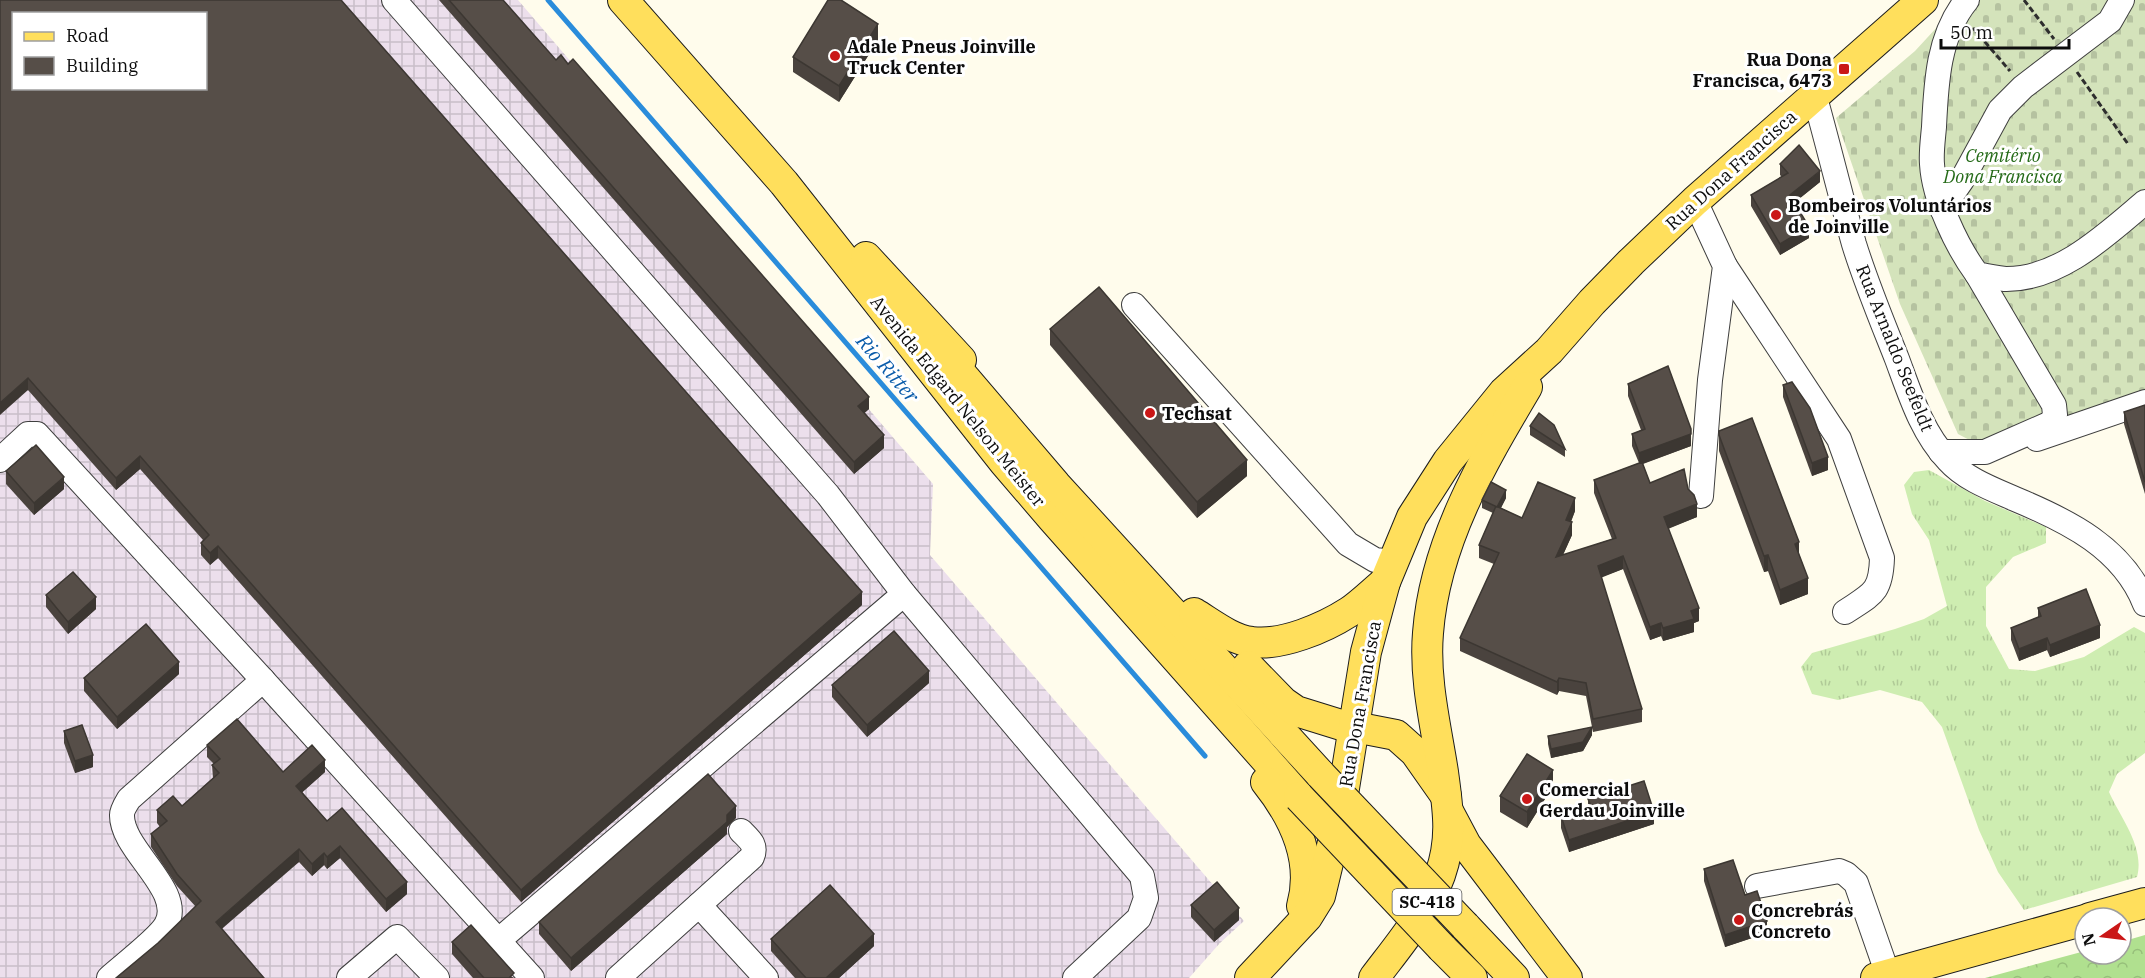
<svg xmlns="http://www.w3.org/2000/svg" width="2145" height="978" font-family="'IBM Plex Serif',serif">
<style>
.industrial{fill:url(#industrial-grid);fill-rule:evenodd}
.grass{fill:url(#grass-tufts)}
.forest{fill:url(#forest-crowns)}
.cemetery{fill:url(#cemetery-stones)}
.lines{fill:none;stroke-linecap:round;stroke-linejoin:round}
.stream{stroke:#2a8cdb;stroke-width:5}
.minor-casing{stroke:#3f3f3f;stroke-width:26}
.major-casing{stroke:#1d1d1d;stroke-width:32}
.path{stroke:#2e2e2e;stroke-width:3;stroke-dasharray:6 3;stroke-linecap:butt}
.minor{stroke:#fff;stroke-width:24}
.major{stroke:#ffdf5c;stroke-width:30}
.major-bridge-casing{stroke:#1d1d1d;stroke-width:32;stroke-linecap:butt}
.major-bridge{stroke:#ffdf5c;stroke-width:30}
.wall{fill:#4a433e}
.shaded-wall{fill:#3c3732}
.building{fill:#564e48;stroke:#3c3732;stroke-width:1.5;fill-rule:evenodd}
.poi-dot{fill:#ca1717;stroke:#fff;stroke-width:2}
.labels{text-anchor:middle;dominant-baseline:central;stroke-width:6;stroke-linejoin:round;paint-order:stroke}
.shield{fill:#fff;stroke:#555;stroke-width:1.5}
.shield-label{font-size:16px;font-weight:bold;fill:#0c0c0c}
.poi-label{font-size:18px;font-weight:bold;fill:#0c0c0c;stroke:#fff;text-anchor:start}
.park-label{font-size:18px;font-style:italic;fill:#246a17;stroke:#fff}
.street-label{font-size:18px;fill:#0c0c0c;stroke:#fff}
.water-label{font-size:20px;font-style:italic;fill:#0a5caa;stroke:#fff}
</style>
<defs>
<pattern id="industrial-grid" width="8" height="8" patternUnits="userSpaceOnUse" patternTransform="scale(1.5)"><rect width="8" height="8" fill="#ecdfec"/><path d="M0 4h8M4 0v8" fill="none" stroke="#c9bec9"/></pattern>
<pattern id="grass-tufts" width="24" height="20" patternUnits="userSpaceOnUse" patternTransform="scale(1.5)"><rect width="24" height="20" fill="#ceedb1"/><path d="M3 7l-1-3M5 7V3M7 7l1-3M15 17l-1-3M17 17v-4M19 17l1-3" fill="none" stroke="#b0ca97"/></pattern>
<pattern id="forest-crowns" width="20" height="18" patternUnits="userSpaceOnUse" patternTransform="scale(1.5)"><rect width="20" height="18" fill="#b0e08f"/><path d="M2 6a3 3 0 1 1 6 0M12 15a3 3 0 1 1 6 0" fill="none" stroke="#96bf7a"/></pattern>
<pattern id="cemetery-stones" width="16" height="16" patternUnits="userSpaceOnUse" patternTransform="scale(1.5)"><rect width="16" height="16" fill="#d4e3bb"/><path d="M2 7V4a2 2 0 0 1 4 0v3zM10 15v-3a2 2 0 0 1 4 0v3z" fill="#b5c2a0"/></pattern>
</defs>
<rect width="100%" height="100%" fill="#fffcec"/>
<!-- industrial -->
<path class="industrial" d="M0 0H518L933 484 930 555 1244 921 1220 943 1189 978H0ZM14 14H206V88H14Z"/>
<!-- grass -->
<path class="grass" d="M1929 470 1985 501 2046 527V543L2013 557 1986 587V626L2009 669 2035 671 2084 657 2134 627 2145 633V753L2117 774 2109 792C2121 819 2145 847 2137 877L2024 910 1998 872 1979 830 1942 727 1922 702 1880 690 1838 700 1812 694 1801 667 1812 653 1895 629 1924 619 1947 606 1929 540 1912 514 1904 485 1914 472Z"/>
<!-- forest -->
<polygon class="forest" points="2145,935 2145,978 1985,978 2085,951 2085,954 2121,954 2121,942"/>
<!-- cemetery -->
<polygon class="cemetery" points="1962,0 2145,0 2145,393 1979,445 1958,434 1900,304 1836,118 1915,51"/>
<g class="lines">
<!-- stream -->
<polyline class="stream" points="548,0 1205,756"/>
<!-- minor casing -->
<g class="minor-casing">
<g id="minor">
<polyline points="394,0 828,495 904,594 1142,876 1146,898 1139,918 1075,978"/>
<path d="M1967 0C1938 35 1936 84 1934 127 1933 139 1931 152 1932 164 1934 199 1957 247 1977 274 1986 276 1996 278 2005 279 2059 280 2106 235 2145 202"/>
<path d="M1814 94C1828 144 1840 194 1854 244 1866 283 1882 321 1897 359 1910 394 1922 433 1948 460 1965 479 1992 489 2015 499 2068 521 2123 548 2145 604"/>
<polyline points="1695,201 1725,266 1710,380 1701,496"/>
<polyline points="1942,209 1962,180 2000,110 2023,87 2110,21 2122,0"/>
<path d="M1725 266 1839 439 1882 558C1881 593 1872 594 1845 612"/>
<polyline points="1134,305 1348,544 1375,560 1392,562"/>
<polyline points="2037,439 2145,402"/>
<polyline points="1941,452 1985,452 2051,423 2055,415 2054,405 1977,274"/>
<polyline points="0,460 28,434 37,434 263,680 532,978"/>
<polyline points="1757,886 1839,871 1846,874 1856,883 1888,975"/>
<polyline points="699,905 766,978"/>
<polyline points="499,940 904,594"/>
<path d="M109 978C121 967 159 938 166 925 186 891 121 850 122 815 122 810 126 804 129 799L263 680"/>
<polyline points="349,978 397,937 437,978"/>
<path d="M618 978 752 857C757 845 750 840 741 831"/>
</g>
</g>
<!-- major casing -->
<g class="major-casing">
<g id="major">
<polyline points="623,0 784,183 1004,462 1052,518 1299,797"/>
<polyline points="866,257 961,360"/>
<polyline points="940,349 1056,485 1321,775"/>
<path d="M1194 613C1212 624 1232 640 1252 642 1282 646 1324 628 1349 612 1361 604 1373 592 1385 582"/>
<polyline points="1248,666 1283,702 1296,711 1354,729 1365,729 1396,735 1415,752 1446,796"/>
<path d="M1266 782C1294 817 1315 860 1302 906"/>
<polyline points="1449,813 1466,845 1567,978"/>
<polyline points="2090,918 2145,903"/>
<polyline points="1465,926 1514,978"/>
<polyline points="1442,948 1472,978"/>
<polyline points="1250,978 1307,917 1320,896 1340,813 1366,652 1385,582 1412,517 1448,461 1504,392 1549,351 1592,302 1631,262 1695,201 1923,0"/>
<path d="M1374 978C1398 946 1426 914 1440 875 1453 838 1448 810 1443 772 1436 727 1424 679 1428 633 1435 542 1482 463 1527 387"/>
<polyline points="1876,978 2085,920"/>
</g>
</g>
<!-- path -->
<g class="path">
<polyline points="2024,0 2054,39"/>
<polyline points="1973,28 2010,71"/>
<polyline points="2077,72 2128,144"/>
</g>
<!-- minor -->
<use href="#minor" class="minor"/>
<!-- major -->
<use href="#major" class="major"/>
<!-- major-bridge casing -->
<g class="major-bridge-casing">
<g id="major-bridge">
<polyline points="1321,775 1465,926"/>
<polyline points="1299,797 1442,948"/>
</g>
</g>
<!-- major-bridge -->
<use href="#major-bridge" class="major-bridge"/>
</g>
<!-- wall -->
<g class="wall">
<polygon points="0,0 862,605 521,902 218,558 210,565 201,555 201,543 203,540 140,469 116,490 28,390"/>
<polygon points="439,0 503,0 556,60 869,409 864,413 884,448 854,474"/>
<polygon points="878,40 839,102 793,72 793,57"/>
<polygon points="1780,164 1820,182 1794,203 1809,238 1780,255 1751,206 1751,195 1782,177 1780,175"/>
<polygon points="1050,329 1247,476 1197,518 1050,345"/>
<polygon points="1628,384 1691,446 1643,464 1650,483 1688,489 1697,517 1668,529 1699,621 1694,623 1694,632 1663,641 1661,636 1650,640 1623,569 1601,577 1642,709 1642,722 1593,732 1592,728 1592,735 1583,751 1551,758 1548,744 1548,736 1592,727 1586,696 1559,691 1557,695 1460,651 1460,638 1494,564 1479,558 1479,545 1493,513 1482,508 1482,500 1506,498 1501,508 1522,518 1575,511 1571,522 1572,535 1563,555 1612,539 1594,493 1594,480 1639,463 1632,446 1632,434 1641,430 1628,396"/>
<polygon points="1783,385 1828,470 1812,476 1783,397"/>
<polygon points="2145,405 2145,494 2124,424 2124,412"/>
<polygon points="1530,426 1565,449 1565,457 1530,435"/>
<polygon points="1719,431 1799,554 1808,594 1780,605 1768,571 1764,572 1719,451"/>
<polygon points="6,471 64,489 34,515 6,484"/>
<polygon points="46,595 96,609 68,634 46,607"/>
<polygon points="2038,608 2100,638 2050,657 2047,650 2019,661 2011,640 2011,628 2038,618"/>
<polygon points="179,674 117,729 84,691 84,678"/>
<polygon points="929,683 867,737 832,697 832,685"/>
<polygon points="64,731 93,767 75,773 64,743"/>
<polygon points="207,745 283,772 325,772 302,792 327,821 407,894 386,912 340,858 327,869 324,865 312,876 299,862 158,943 196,907 177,886 151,847 151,834 160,827 157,823 157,810 182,806 213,778 212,765 214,764 207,757"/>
<polygon points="1553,786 1527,828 1500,812 1500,796"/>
<polygon points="1588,799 1654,824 1569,852 1561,828 1561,816 1588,807"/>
<polygon points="736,818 727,827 727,834 571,971 539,934 539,922"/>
<polygon points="1704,869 1745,895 1767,933 1725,947 1704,881"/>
<polygon points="1191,905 1239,920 1214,942 1191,917"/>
<polygon points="771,939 874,946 839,978 795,978 771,951"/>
<polygon points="452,942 514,978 473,978 452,954"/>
</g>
<!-- shaded-wall -->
<g class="shaded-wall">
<polygon points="878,24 878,40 839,102 839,86"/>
<polygon points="1820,171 1820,182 1790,206 1790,195"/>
<polygon points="1809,227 1809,238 1780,255 1780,244"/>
<polygon points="28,378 28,390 0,415 0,403"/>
<polygon points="869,397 869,409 858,419 858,406"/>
<polygon points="1691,429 1691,446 1639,465 1639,453"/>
<polygon points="884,435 884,448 854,474 854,462"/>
<polygon points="140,456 140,469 116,490 116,478"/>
<polygon points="1828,457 1828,470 1812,476 1812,463"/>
<polygon points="1247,460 1247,476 1197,518 1197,502"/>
<polygon points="64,477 64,489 34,515 34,503"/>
<polygon points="1506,490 1506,498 1497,515 1497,507"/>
<polygon points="1575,498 1575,511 1566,533 1566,520"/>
<polygon points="1697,504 1697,517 1664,530 1664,517"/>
<polygon points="1572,522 1572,535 1556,570 1556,557"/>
<polygon points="1799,542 1799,558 1795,544"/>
<polygon points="218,546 218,558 210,565 210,553"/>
<polygon points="1768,555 1768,571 1764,572 1764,556"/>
<polygon points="1623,556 1623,569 1598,579 1598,566"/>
<polygon points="1808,578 1808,594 1780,605 1780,590"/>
<polygon points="862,592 862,605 521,902 521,890"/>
<polygon points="96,597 96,609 68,634 68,622"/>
<polygon points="1699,608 1699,621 1694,623 1694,632 1663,641 1663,628 1691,611"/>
<polygon points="1661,623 1661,636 1650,640 1650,627"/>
<polygon points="2100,625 2100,638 2050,657 2050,645"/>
<polygon points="2047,638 2047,650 2019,661 2019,649"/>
<polygon points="179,662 179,674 117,729 117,717"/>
<polygon points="929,671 929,683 867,737 867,725"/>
<polygon points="1559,678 1559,691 1557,695 1557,682"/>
<polygon points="1592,727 1592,735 1583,751 1551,758 1551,749"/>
<polygon points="93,755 93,767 75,773 75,761"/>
<polygon points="325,760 325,772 296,798 296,786"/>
<polygon points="1553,770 1553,786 1527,828 1527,812"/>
<polygon points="736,806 736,818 727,827 727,834 571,971 571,958 727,815"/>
<polygon points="1654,812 1654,824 1569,852 1569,840"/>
<polygon points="340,846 340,858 327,869 327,857"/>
<polygon points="299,849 299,862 216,934 216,922"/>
<polygon points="324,853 324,865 312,876 312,864"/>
<polygon points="407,882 407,894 386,912 386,899"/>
<polygon points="1239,908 1239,920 1214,942 1214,930"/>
<polygon points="1767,921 1767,933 1725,947 1725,935"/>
<polygon points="874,934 874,946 839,978 826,978"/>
</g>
<!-- building -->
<g class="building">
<path d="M0 0H341L862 592 521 890 218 546 210 553 201 543 209 535 140 456 116 478 28 378 0 403ZM14 14H206V88H14Z"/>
<polygon points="449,0 503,0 556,60 561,55 568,64 573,59 869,397 858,406 884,435 854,462"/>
<polygon points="828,0 841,0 878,24 839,86 793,57"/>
<polygon points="1799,145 1820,171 1790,195 1809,227 1780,244 1751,195 1788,173 1780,164"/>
<polygon points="1099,287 1247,460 1197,502 1050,329"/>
<polygon points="1668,366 1691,429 1691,434 1639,453 1632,434 1645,429 1628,384"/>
<polygon points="1792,382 1810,408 1828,457 1812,463 1783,385"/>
<polygon points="2145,405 2145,482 2124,412"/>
<polygon points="1539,413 1554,425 1565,449 1530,426"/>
<polygon points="1752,418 1799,542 1795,544 1808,578 1780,590 1768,555 1764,556 1719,435 1719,431"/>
<polygon points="36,445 64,477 34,503 6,471"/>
<polygon points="1642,462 1650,483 1684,469 1688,489 1694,495 1697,504 1664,517 1699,608 1691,611 1694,619 1663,628 1661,623 1650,627 1623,556 1598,566 1642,709 1593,719 1586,683 1559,678 1557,682 1460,638 1499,553 1479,545 1496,506 1522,518 1538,482 1575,498 1566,520 1572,522 1556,557 1616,538 1594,480"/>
<polygon points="1491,482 1506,490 1497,507 1482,500"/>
<polygon points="73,572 96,597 68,622 46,595"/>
<polygon points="2086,589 2100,625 2050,645 2047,638 2019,649 2011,628 2041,616 2038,608"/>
<polygon points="146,624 179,662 117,717 84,678"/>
<polygon points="894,631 929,671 867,725 832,685"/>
<polygon points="237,719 283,772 312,745 325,760 296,786 327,821 342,808 407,882 386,899 340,846 327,857 324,853 312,864 299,849 216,922 264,978 116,978 158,943 201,901 177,874 151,834 167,821 157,810 173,796 182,806 219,773 212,765 220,759 207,745"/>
<polygon points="82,725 93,755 75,761 64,731"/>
<polygon points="1592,727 1583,742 1551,749 1548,736"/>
<polygon points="1527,754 1553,770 1527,812 1500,796"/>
<polygon points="708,774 736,806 727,815 727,822 571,958 539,922"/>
<polygon points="1644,781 1654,812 1569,840 1561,816 1591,806 1588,799"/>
<polygon points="1733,860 1745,895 1757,891 1767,921 1725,935 1704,869"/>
<polygon points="1217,882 1239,908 1214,930 1191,905"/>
<polygon points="830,885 874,934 826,978 806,978 771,939"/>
<polygon points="471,925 514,973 509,978 484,978 452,942"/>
</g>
<!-- markers -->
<g class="poi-dot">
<circle cx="835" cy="56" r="6"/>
<rect x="1838" y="63" width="12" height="12" rx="3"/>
<circle cx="1776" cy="215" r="6"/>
<circle cx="1150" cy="413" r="6"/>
<circle cx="1527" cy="799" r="6"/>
<circle cx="1739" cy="920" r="6"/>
</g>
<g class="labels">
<!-- shield labels -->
<rect class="shield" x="1392.5" y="889" width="69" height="26" rx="4.5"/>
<g class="shield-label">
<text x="1427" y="902">SC-418</text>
</g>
<!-- poi labels -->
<g class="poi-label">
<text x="847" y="46">Adale Pneus Joinville<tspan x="847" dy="21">Truck Center</tspan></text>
<text x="1832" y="59" text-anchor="end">Rua Dona<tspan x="1832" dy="21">Francisca, 6473</tspan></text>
<text x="1788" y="205">Bombeiros Voluntários<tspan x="1788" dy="21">de Joinville</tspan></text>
<text x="1162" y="413">Techsat</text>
<text x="1539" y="789">Comercial<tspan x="1539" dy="21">Gerdau Joinville</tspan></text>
<text x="1751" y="910">Concrebrás<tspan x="1751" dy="21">Concreto</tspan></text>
</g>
<!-- park labels -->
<g class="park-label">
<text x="2003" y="155">Cemitério<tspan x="2003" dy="21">Dona Francisca</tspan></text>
</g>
<!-- street labels -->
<g class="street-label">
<text transform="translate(1731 170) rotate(-42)">Rua Dona Francisca</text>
<text transform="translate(1895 348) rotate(68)">Rua Arnaldo Seefeldt</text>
<text transform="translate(958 401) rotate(51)">Avenida Edgard Nelson Meister</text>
<text transform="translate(1360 704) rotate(-80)">Rua Dona Francisca</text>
</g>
<!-- water labels -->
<g class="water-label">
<text transform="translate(888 368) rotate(49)">Rio Ritter</text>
</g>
</g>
<!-- legend -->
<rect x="12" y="12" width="195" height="78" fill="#ffffff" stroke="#9e9e9e" stroke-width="1.5"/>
<rect x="24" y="32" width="30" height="9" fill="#ffdf5c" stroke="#9e9e9e" stroke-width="1.5"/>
<text x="66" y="42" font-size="18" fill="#0c0c0c">Road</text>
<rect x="24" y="57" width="30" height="18" fill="#564e48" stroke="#9e9e9e" stroke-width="1.5"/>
<text x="66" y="72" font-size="18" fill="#0c0c0c">Building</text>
<!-- north arrow -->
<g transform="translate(2103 936) rotate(256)"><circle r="28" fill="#ffffff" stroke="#9e9e9e" stroke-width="1.5"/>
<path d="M0-4.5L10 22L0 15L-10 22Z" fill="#ca1717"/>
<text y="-9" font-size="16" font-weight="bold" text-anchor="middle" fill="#0c0c0c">N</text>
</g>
<!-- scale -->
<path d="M1941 39v9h128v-9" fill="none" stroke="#0c0c0c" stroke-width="3"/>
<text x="1950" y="39" font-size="18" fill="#0c0c0c" stroke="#ffffff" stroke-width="4.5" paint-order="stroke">50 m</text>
</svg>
